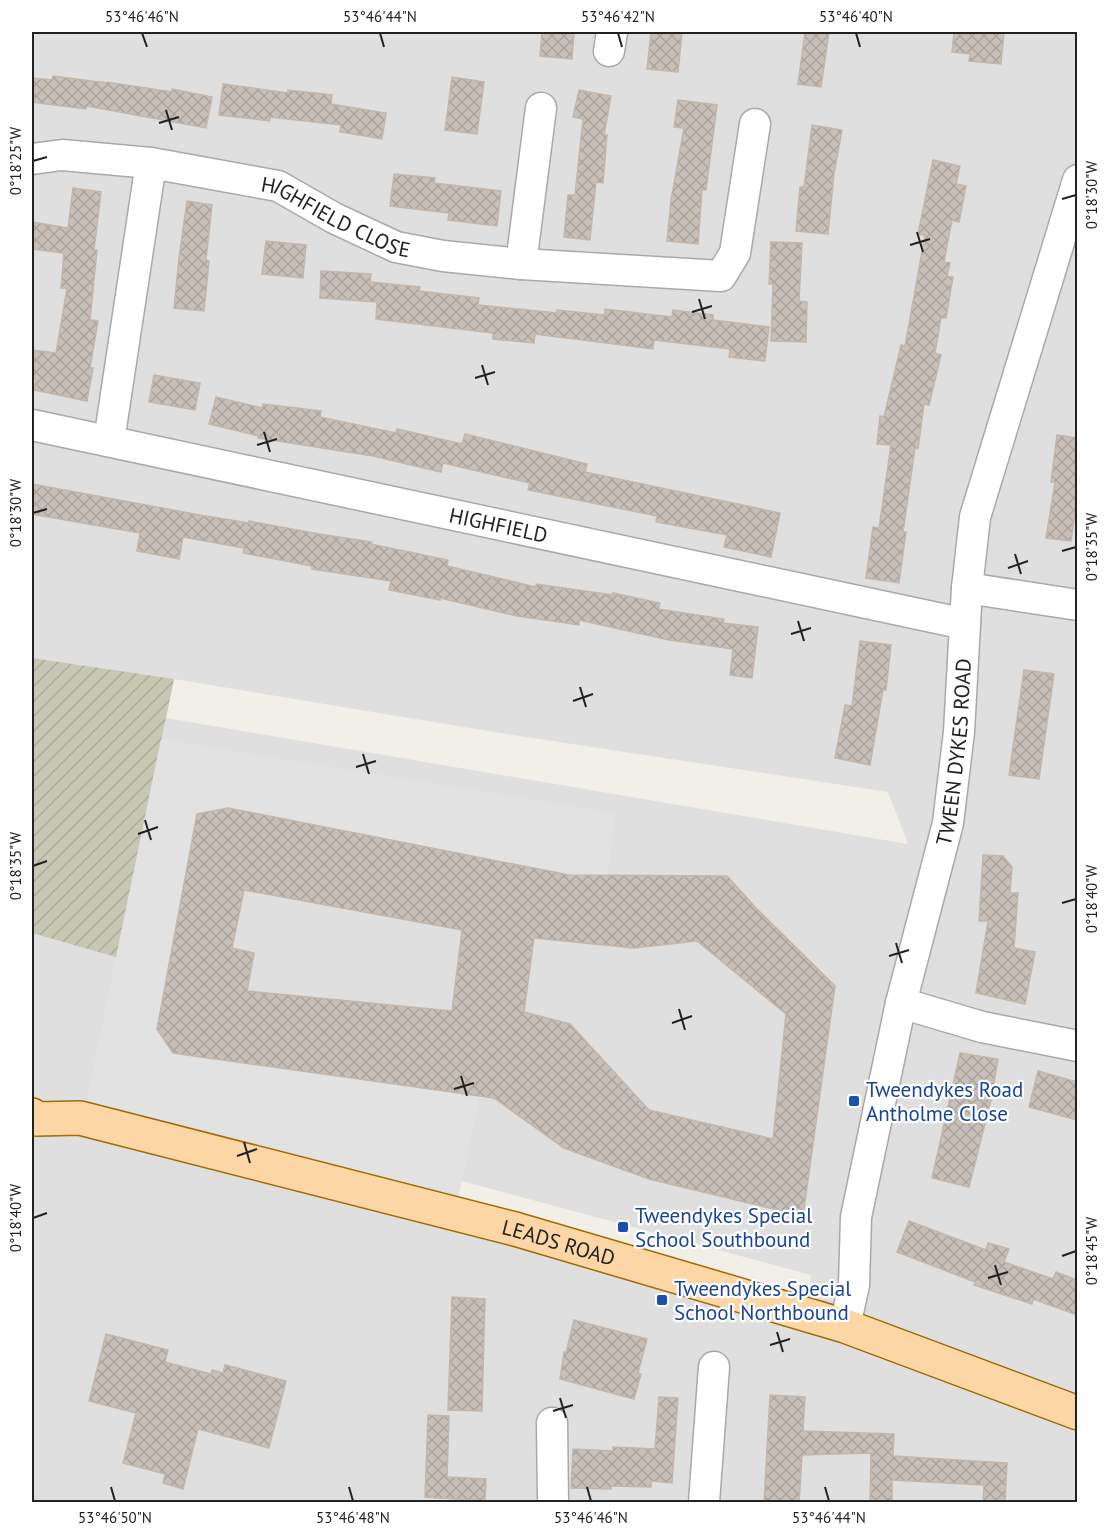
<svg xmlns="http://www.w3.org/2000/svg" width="1109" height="1534" font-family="'PT Sans',sans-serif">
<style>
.residential{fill:#e0dfdf;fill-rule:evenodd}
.construction{fill:url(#construction-furrows)}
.parking{fill:#e2e2e2}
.building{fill:url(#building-cross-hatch);stroke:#c4b6ab;stroke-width:1.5;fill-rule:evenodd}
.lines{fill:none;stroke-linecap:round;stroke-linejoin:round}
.minor-casing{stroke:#a9a9a9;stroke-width:33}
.major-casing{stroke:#a06b00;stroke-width:36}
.minor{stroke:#fff;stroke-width:30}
.major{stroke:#fcd6a4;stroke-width:33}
.ticks{fill:none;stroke:#222;stroke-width:2}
.transit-dot{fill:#1a4fb4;stroke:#fff;stroke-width:2}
.labels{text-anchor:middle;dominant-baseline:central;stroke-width:4.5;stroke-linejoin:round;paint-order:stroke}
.street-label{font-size:21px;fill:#222;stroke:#fff}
.transit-label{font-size:21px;fill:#164399;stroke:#fff;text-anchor:start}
.neatline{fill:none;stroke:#222;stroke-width:2}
.ticks-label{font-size:15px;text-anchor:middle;fill:#222}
</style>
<defs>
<pattern id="construction-furrows" width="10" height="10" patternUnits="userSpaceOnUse" patternTransform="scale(1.5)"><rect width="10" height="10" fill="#c7c7b4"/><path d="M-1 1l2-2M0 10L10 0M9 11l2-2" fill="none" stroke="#abab9a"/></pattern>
<pattern id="building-cross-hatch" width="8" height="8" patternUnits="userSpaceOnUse" patternTransform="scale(1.5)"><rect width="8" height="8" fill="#c7bfb8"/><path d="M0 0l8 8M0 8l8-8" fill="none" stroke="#aba49e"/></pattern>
</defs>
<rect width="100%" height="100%" fill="#f2efe9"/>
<!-- residential -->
<path class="residential" d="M32 32H1077V1502H32ZM174 679 494 732 888 792 908 844 166 718ZM439 1175 811 1275 808 1297 457 1203Z"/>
<!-- construction -->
<polygon class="construction" points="32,658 174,679 116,957 32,933"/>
<!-- parking -->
<polygon class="parking" points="161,739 615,813 608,875 569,875 228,808 197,814 174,1053 480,1096 457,1203 86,1103"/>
<!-- building -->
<g class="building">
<polygon points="542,32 574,32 572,59 540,56"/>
<polygon points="651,32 682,32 678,72 647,69"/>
<polygon points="805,32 829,32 821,87 798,84"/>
<polygon points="970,32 1004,32 1001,64 969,61 970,54 952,52 954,33 969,35"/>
<polygon points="53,76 107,83 107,82 172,92 172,89 212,97 206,128 87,106 86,109 32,102 32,78 52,80"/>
<polygon points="452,77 484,82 477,134 445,130"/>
<polygon points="223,84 288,93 288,90 332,95 331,104 386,113 382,139 340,132 341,125 270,117 270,121 219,115"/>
<polygon points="579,90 611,96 604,135 607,135 603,183 596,182 590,240 564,237 568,195 575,195 579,156 583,119 573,117"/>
<polygon points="678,100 717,105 706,190 702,190 698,244 667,241 671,200 684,128 674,127"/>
<polygon points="812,125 842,130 834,174 828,234 796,231 800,187 804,187"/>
<polygon points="933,160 960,166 956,184 966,186 959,222 952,220 944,262 950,263 947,276 953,277 946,318 941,318 935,353 941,355 929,405 924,404 918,449 915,448 903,532 906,532 899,583 866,578 873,527 879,528 891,445 877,444 880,416 884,417 901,345 905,346 925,235 918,234"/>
<polygon points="394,174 435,178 434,183 501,191 497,226 448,220 449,213 390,206"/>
<polygon points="73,188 101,192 94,250 97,250 90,320 98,321 90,368 93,368 87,401 34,390 36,379 32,378 32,350 56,353 67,288 61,288 64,253 32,249 32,222 68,228"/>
<polygon points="187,201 212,205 206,260 209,261 204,311 174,308 179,258"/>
<polygon points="266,241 306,245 303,278 262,274"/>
<polygon points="771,242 802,243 799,301 807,302 806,342 771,341 773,284 769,284"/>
<polygon points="321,271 371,274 370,282 420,287 419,291 479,298 478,305 557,313 557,310 605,315 605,309 672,317 673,310 713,315 713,320 769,327 765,361 729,357 730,349 654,340 653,349 535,334 534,343 493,339 493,333 376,319 377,302 320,298"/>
<polygon points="154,375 200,383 195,410 149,402"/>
<polygon points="216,397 262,408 263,404 321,411 320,417 396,433 397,429 462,444 465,434 587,464 585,472 780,513 771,557 724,547 727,535 656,522 657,516 528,490 530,483 443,463 441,472 373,456 258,438 259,436 209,424"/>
<polygon points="1057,435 1077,438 1077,500 1071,541 1046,538 1055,482 1051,482"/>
<polygon points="32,484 200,515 249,523 249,521 319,534 372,542 371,544 448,560 447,566 536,587 536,584 613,595 613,593 660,603 658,609 724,619 723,623 758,627 752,678 730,675 733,649 669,640 579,620 579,625 517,616 440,598 440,600 389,590 391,581 312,569 312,566 243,553 244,548 183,537 179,559 137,551 140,533 32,514"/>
<polygon points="860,641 891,645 886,690 883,690 870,765 835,758 845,705 852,706"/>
<polygon points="1024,670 1054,674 1039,779 1009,775"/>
<path d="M228 808 569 875 727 876 756 908 835 986 803 1216 649 1179 564 1148 494 1098 173 1053 157 1029 197 814ZM244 890 462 930 452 1011 247 991 254 953 232 948ZM534 938 634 948 697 941 786 1014 773 1139 649 1110 570 1024 524 1012Z"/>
<polygon points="983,855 1003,856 1012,867 1010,893 1018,893 1014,948 1035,952 1025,1004 976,993 988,921 979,921"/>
<polygon points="960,1053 998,1059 991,1100 969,1187 932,1178"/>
<polygon points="1038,1071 1077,1082 1077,1120 1029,1107"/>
<polygon points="909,1221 986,1250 988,1243 1009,1249 1004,1262 1053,1279 1056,1272 1077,1280 1077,1315 1033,1299 1032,1304 974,1285 975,1282 897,1252"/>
<polygon points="452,1297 485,1299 482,1411 448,1410"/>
<polygon points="574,1320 647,1339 638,1373 641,1374 634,1399 560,1379 564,1352 566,1353"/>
<polygon points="106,1334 168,1350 165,1362 211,1374 212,1370 223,1373 225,1365 286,1381 269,1448 198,1429 183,1489 163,1483 165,1474 123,1463 136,1413 89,1401"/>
<polygon points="770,1395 805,1397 803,1431 894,1434 893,1456 1007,1463 1005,1503 983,1503 984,1485 892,1480 892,1503 870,1503 871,1453 802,1455 799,1503 764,1503"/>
<polygon points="659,1397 678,1398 672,1483 651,1481 651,1487 611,1486 611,1489 571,1488 573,1449 613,1451 613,1447 655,1449"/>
<polygon points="428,1415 449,1416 447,1477 486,1479 485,1501 425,1497"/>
</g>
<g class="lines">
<!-- minor casing -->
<g class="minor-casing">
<g id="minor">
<polyline points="609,51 612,32"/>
<path id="s1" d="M32 159 62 155 151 163 278 186 334 218 396 247 443 256 521 264 721 276 735 253 755 124"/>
<polyline points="521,264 541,108"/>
<path id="s2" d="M32 425 965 624"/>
<polyline points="109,441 151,163"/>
<polyline points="967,588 1078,605"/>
<polyline points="901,1003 982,1027 1078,1046"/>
<path id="s3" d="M845 1326 854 1285 856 1217 901 1003 948 823 959 732 967 588 975 517 1078 180"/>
<polyline points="552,1423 553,1502"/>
<polyline points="704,1502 714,1367"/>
</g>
</g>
<!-- major casing -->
<g class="major-casing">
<g id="major">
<path id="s4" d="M32 1115 37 1119 80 1118 515 1229 845 1326 1078 1413"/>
</g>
</g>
<!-- minor -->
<use href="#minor" class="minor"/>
<!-- major -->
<use href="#major" class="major"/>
</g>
<!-- ticks -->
<path class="ticks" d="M142 33 147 47M380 33 384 47M618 33 622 47M856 33 860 47M166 110 172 130M159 123 179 117M33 161 47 157M1062 199 1076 195M917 232 923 252M910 245 930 239M699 299 705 319M692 312 712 306M482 365 488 385M475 378 495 372M264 432 270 452M257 445 277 439M33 513 47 509M1062 551 1076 547M1015 554 1021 574M1008 568 1028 561M798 621 804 641M791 634 811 628M580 687 586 707M573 701 593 694M363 754 369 774M356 767 376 761M145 820 151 840M138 834 158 827M33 866 47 861M1062 903 1076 899M896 943 902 963M889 956 909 950M679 1009 685 1030M672 1023 692 1016M461 1076 467 1096M454 1089 474 1083M244 1142 250 1163M237 1156 257 1149M33 1218 47 1213M1062 1256 1076 1251M995 1265 1001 1285M988 1278 1008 1272M777 1332 783 1352M770 1345 790 1339M560 1398 566 1418M553 1411 573 1405M111 1487 115 1501M349 1487 353 1501M587 1487 591 1501M825 1487 829 1501"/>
<!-- markers -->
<g class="transit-dot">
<rect x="848" y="1095" width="12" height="12" rx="3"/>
<rect x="617" y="1221" width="12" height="12" rx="3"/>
<rect x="656" y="1294" width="12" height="12" rx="3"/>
</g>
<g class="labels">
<!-- street labels -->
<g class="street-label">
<text stroke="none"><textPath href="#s1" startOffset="314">HIGHFIELD CLOSE</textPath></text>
<text stroke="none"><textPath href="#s2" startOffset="477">HIGHFIELD</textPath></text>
<text stroke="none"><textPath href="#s3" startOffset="586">TWEEN DYKES ROAD</textPath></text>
<text stroke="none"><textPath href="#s4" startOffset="544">LEADS ROAD</textPath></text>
</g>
<!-- transit labels -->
<g class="transit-label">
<text x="866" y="1089">Tweendykes Road<tspan x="866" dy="24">Antholme Close</tspan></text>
<text x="635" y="1215">Tweendykes Special<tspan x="635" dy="24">School Southbound</tspan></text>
<text x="674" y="1288">Tweendykes Special<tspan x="674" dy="24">School Northbound</tspan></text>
</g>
</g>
<!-- border -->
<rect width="1109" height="1534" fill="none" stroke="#ffffff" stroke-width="66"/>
<rect x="33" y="33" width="1043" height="1468" class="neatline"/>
<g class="ticks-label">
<text x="142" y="22">53°46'46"N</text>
<text x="380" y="22">53°46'44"N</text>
<text x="618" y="22">53°46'42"N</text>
<text x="856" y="22">53°46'40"N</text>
<text transform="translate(16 161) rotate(-90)" y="5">0°18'25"W</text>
<text transform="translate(1092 195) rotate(-90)" y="5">0°18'30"W</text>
<text transform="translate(16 513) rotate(-90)" y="5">0°18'30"W</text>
<text transform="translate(1092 547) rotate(-90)" y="5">0°18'35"W</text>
<text transform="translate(16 866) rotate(-90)" y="5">0°18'35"W</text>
<text transform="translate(1092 899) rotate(-90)" y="5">0°18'40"W</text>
<text transform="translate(16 1218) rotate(-90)" y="5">0°18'40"W</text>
<text transform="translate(1092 1251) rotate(-90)" y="5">0°18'45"W</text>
<text x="115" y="1523">53°46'50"N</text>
<text x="353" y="1523">53°46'48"N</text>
<text x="591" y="1523">53°46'46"N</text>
<text x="829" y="1523">53°46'44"N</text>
</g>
</svg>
